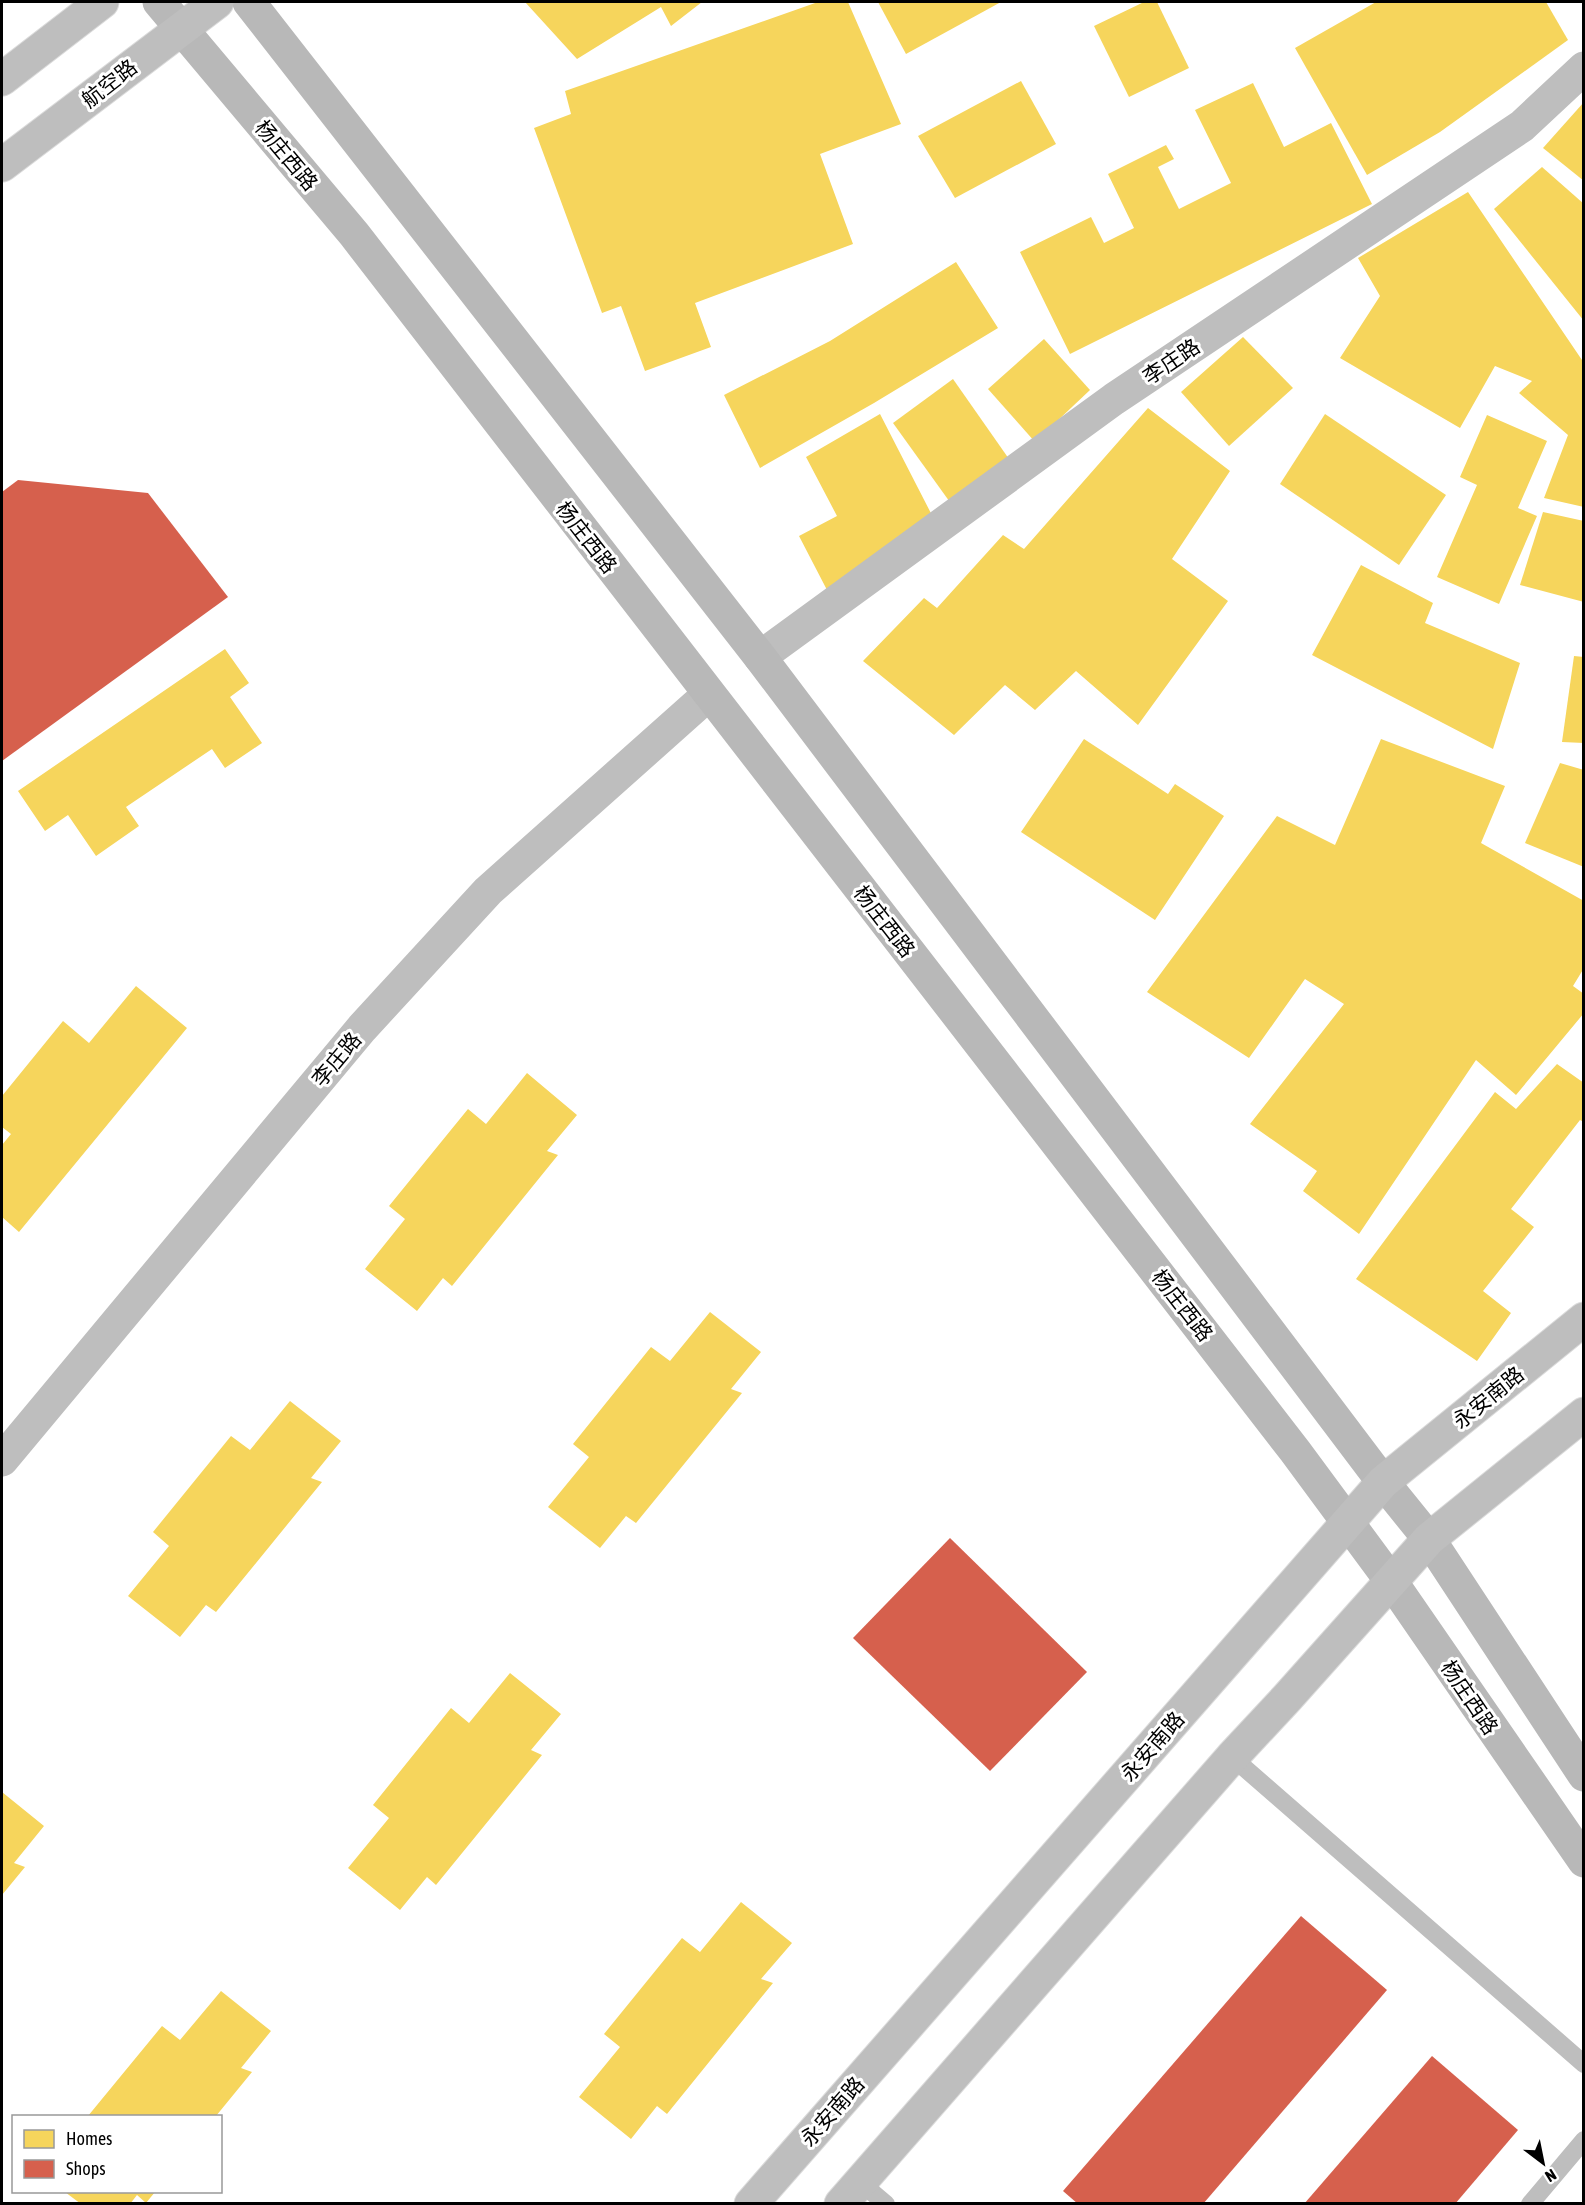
<svg xmlns="http://www.w3.org/2000/svg" width="1585" height="2205" font-family="'Asap Condensed','Noto Sans SC',sans-serif">
<style>
.homes{fill:#f6d55c}
.shops{fill:#d6604d}
.lines{fill:none;stroke-linecap:round;stroke-linejoin:round}
.primary-casing{stroke:#dbdbdb;stroke-width:35}
.lane{stroke:#bebebe;stroke-width:18}
.street{stroke:#bebebe;stroke-width:33}
.secondary{stroke:#b8b8b8;stroke-width:33}
.primary{stroke:#bebebe;stroke-width:33}
.labels{text-anchor:middle;dominant-baseline:central;stroke-width:6;stroke-linejoin:round;paint-order:stroke}
.street-label{font-size:21px;fill:#000;stroke:#fff}
</style>
<rect width="100%" height="100%" fill="#fff"/>
<!-- homes -->
<g class="homes">
<polygon points="525,2 702,2 671,26 661,7 577,59"/>
<polygon points="818,2 848,2 901,124 820,154 853,244 695,303 711,347 645,371 621,306 602,313 534,128 571,114 565,91"/>
<polygon points="878,2 1001,2 906,54"/>
<polygon points="1144,2 1157,2 1189,68 1129,97 1094,26"/>
<polygon points="1376,2 1546,2 1568,40 1440,132 1367,175 1295,48"/>
<polygon points="1021,81 1056,144 955,198 918,136"/>
<polygon points="1253,83 1284,147 1331,123 1372,204 1070,354 1020,252 1091,217 1104,243 1134,228 1108,174 1166,145 1174,159 1158,167 1179,209 1231,183 1195,110"/>
<polygon points="1584,102 1584,181 1543,148"/>
<polygon points="1542,167 1584,204 1584,321 1494,209"/>
<polygon points="1468,192 1584,363 1584,507 1544,498 1568,435 1519,393 1532,381 1495,366 1460,428 1340,358 1380,296 1358,258"/>
<polygon points="956,262 998,328 874,403 760,468 724,395 830,341"/>
<polygon points="1243,337 1293,388 1229,446 1181,392"/>
<polygon points="1044,339 1090,390 1035,442 988,389"/>
<polygon points="953,379 1009,459 952,505 893,423"/>
<polygon points="1148,408 1230,471 1172,559 1228,601 1138,725 1076,671 1035,710 1005,685 954,735 863,661 924,598 937,608 1003,535 1024,549"/>
<polygon points="880,414 937,525 827,590 799,536 837,516 806,457"/>
<polygon points="1325,414 1446,495 1399,565 1280,484"/>
<polygon points="1487,415 1547,441 1518,508 1537,516 1499,604 1437,577 1477,485 1460,477"/>
<polygon points="1543,512 1584,521 1584,602 1520,585"/>
<polygon points="1361,565 1433,603 1425,623 1520,663 1493,749 1312,655"/>
<polygon points="225,649 249,683 230,697 262,743 225,768 212,749 126,807 139,826 96,856 68,815 45,831 18,791"/>
<polygon points="1574,656 1584,657 1584,743 1562,742"/>
<polygon points="1084,739 1168,794 1175,784 1224,816 1155,920 1021,832"/>
<polygon points="1381,739 1505,786 1481,843 1584,901 1584,968 1573,986 1584,994 1584,1013 1516,1095 1476,1060 1359,1234 1303,1191 1317,1171 1250,1124 1344,1004 1305,979 1249,1058 1147,992 1277,816 1335,845"/>
<polygon points="1560,763 1584,770 1584,867 1525,843"/>
<polygon points="136,986 187,1028 19,1232 2,1217 2,1145 11,1134 2,1127 2,1096 63,1021 89,1043"/>
<polygon points="1557,1064 1584,1083 1584,1122 1580,1120 1511,1209 1534,1227 1483,1291 1511,1313 1477,1361 1356,1279 1495,1092 1516,1109"/>
<polygon points="527,1073 577,1115 547,1151 558,1155 452,1286 443,1278 417,1311 365,1269 405,1219 389,1206 468,1109 486,1124"/>
<polygon points="710,1312 761,1352 731,1389 742,1393 636,1523 626,1516 600,1548 548,1507 589,1457 573,1444 651,1347 670,1361"/>
<polygon points="290,1401 341,1441 311,1478 322,1482 216,1612 206,1605 180,1637 128,1596 169,1546 153,1532 231,1436 250,1450"/>
<polygon points="510,1673 561,1714 531,1750 542,1755 436,1885 427,1877 400,1910 348,1868 389,1818 373,1805 451,1708 469,1723"/>
<polygon points="2,1792 44,1826 14,1863 25,1867 2,1895"/>
<polygon points="741,1902 792,1943 761,1979 773,1983 667,2114 657,2106 631,2139 579,2097 620,2047 604,2034 682,1938 700,1952"/>
<polygon points="221,1991 271,2031 241,2068 252,2072 216,2116 88,2116 162,2026 180,2040"/>
<polygon points="65,2192 155,2192 146,2203 137,2195 130,2204 81,2204"/>
</g>
<!-- shops -->
<g class="shops">
<polygon points="18,480 148,493 228,597 2,761 2,492"/>
<polygon points="950,1538 1087,1672 990,1771 853,1638"/>
<polygon points="1301,1916 1387,1990 1203,2204 1078,2204 1063,2191"/>
<polygon points="1432,2056 1518,2130 1455,2204 1304,2204"/>
</g>
<g class="lines">
<!-- primary casing -->
<g class="primary-casing">
<g id="primary">
<polyline points="2,79 102,2"/>
<polyline points="2,165 217,2"/>
<polyline points="751,2204 1383,1482 1584,1319"/>
<polyline points="841,2204 1232,1757 1287,1698 1429,1539 1584,1414"/>
</g>
</g>
<!-- lane -->
<g class="lane">
<polyline points="1232,1757 1584,2064"/>
<polyline points="860,2182 886,2204"/>
<polyline points="1530,2204 1584,2140"/>
</g>
<!-- street -->
<g class="street">
<polyline points="760,657 1114,399 1522,126 1584,68"/>
<polyline points="2,1460 362,1028 488,891 709,694"/>
</g>
<!-- secondary -->
<g class="secondary">
<polyline points="159,2 354,234 1295,1451 1391,1581 1584,1861"/>
<polyline points="249,2 760,657 1383,1482 1429,1539 1584,1775"/>
</g>
<!-- primary -->
<use href="#primary" class="primary"/>
</g>
<g class="labels">
<!-- street labels -->
<g class="street-label">
<text transform="translate(109 83) rotate(-38)">航空路</text>
<text transform="translate(287 155) rotate(50)">杨庄西路</text>
<text transform="translate(1171 361) rotate(-34)">李庄路</text>
<text transform="translate(587 537) rotate(52)">杨庄西路</text>
<text transform="translate(885 921) rotate(52)">杨庄西路</text>
<text transform="translate(336 1059) rotate(-50)">李庄路</text>
<text transform="translate(1183 1305) rotate(52)">杨庄西路</text>
<text transform="translate(1488 1397) rotate(-39)">永安南路</text>
<text transform="translate(1470 1697) rotate(56)">杨庄西路</text>
<text transform="translate(1152 1746) rotate(-49)">永安南路</text>
<text transform="translate(832 2111) rotate(-49)">永安南路</text>
</g>
</g>
<!-- border -->
<rect width="1585" height="2205" fill="none" stroke="#000000" stroke-width="6"/>
<!-- legend -->
<rect x="12" y="2115" width="210" height="78" fill="#ffffff" stroke="#999999" stroke-width="1.5"/>
<rect x="24" y="2130" width="30" height="18" fill="#f6d55c" stroke="#999999" stroke-width="1.5"/>
<text x="66" y="2145" font-size="18" fill="#000000">Homes</text>
<rect x="24" y="2160" width="30" height="18" fill="#d6604d" stroke="#999999" stroke-width="1.5"/>
<text x="66" y="2175" font-size="18" fill="#000000">Shops</text>
<!-- north arrow -->
<g transform="translate(1543 2163) rotate(148)" stroke="#ffffff" stroke-width="4.5" paint-order="stroke">
<path d="M0-4.5L10 22L0 15L-10 22Z" fill="#000000"/>
<text y="-9" font-size="16" font-weight="bold" text-anchor="middle" fill="#000000">N</text>
</g>
</svg>
